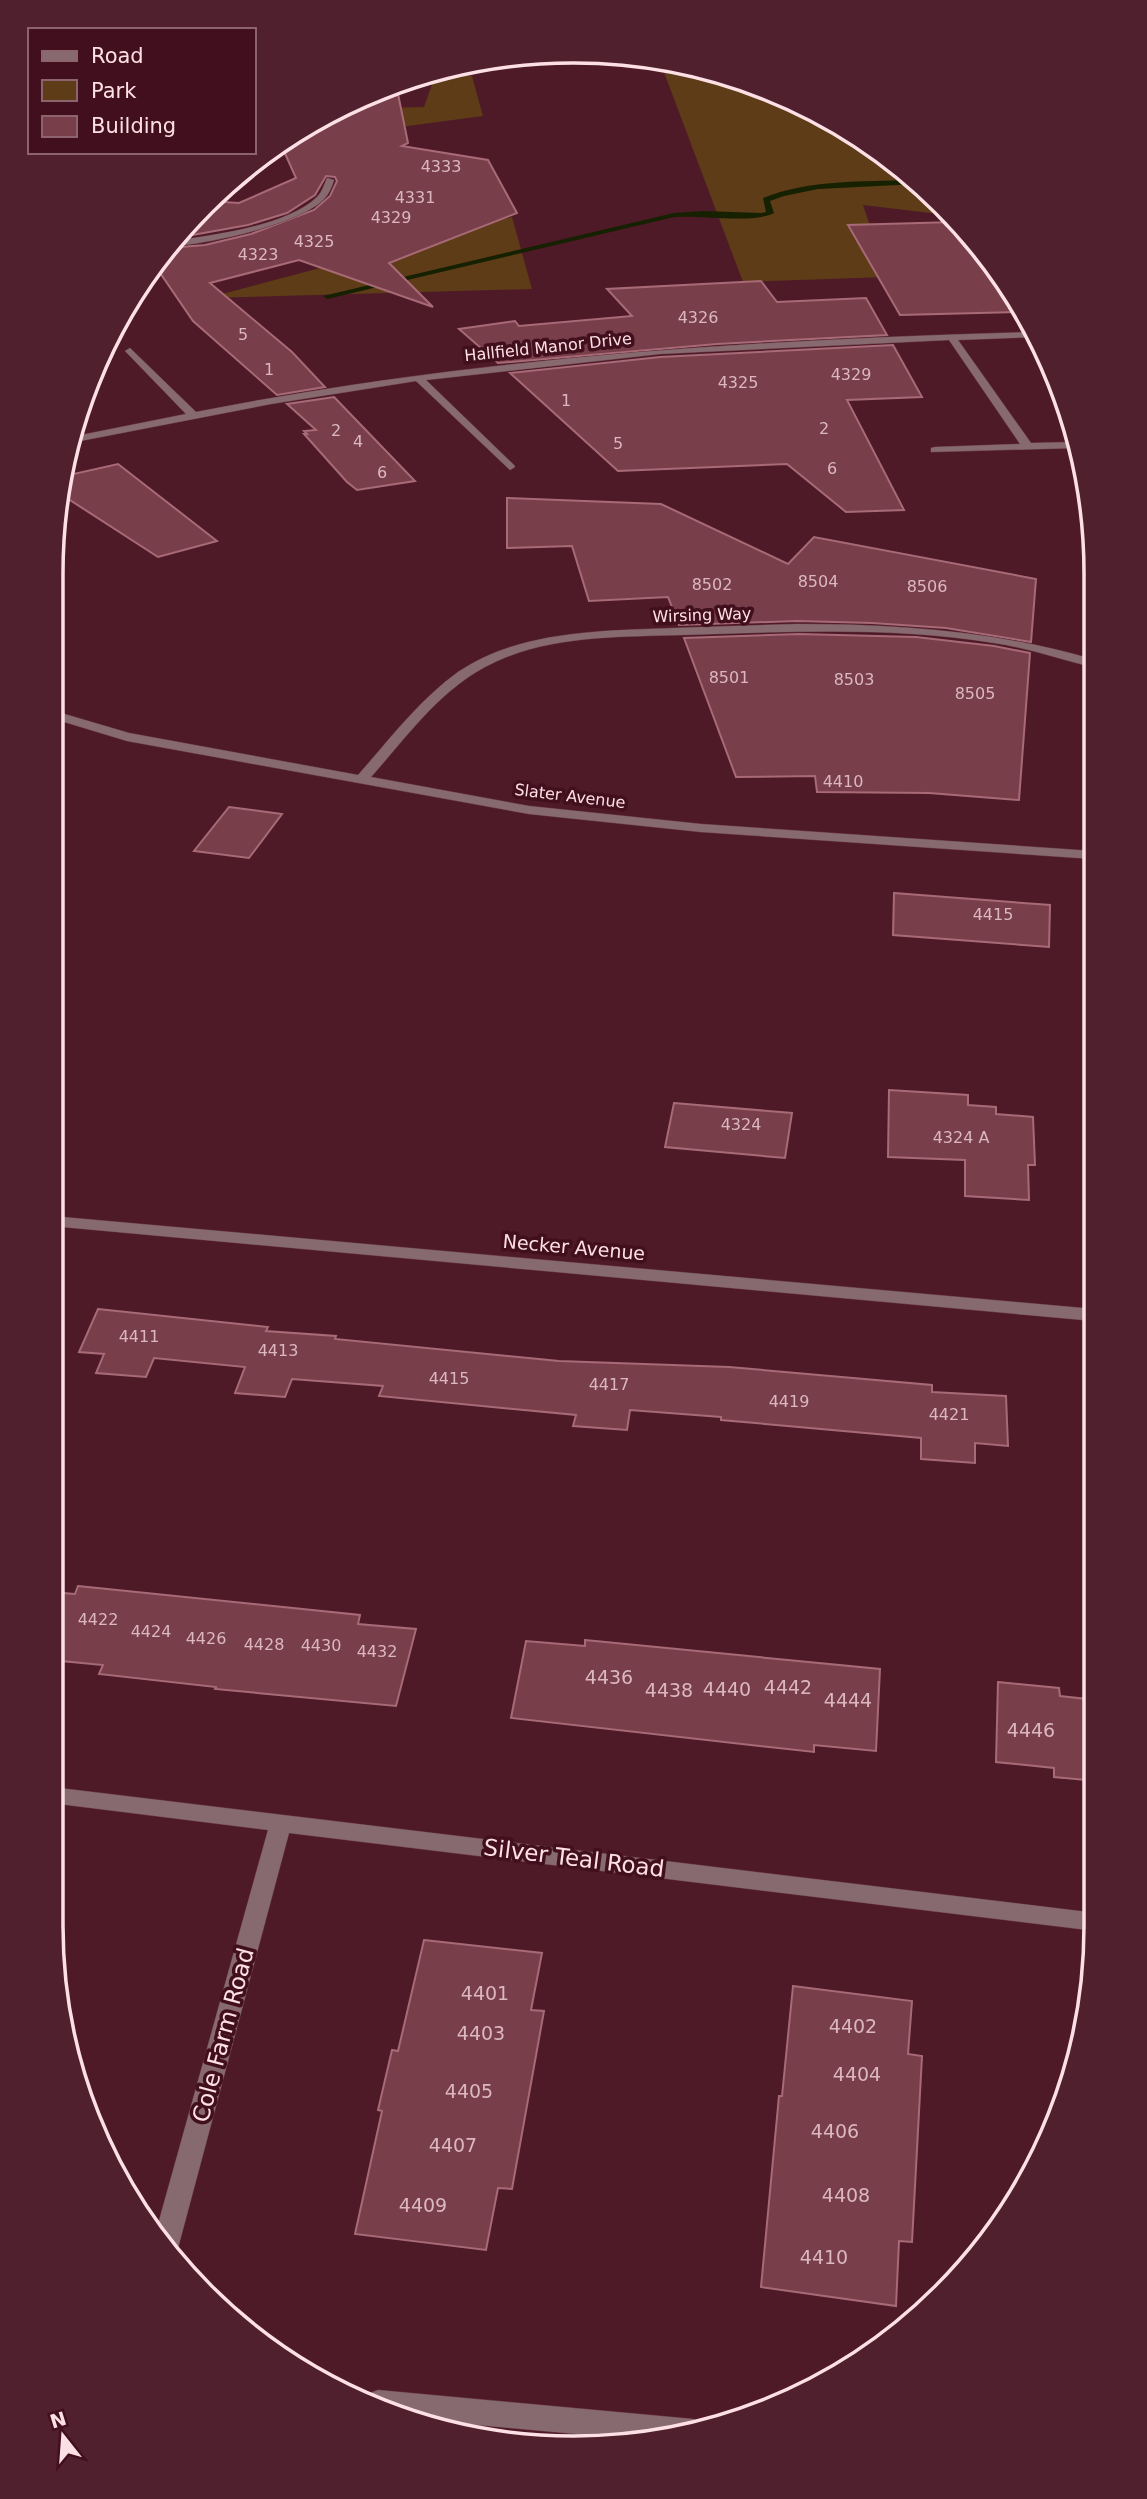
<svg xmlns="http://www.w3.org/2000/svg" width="1147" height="2499" font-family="'DejaVu Sans',sans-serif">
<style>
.green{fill:#5d3c17}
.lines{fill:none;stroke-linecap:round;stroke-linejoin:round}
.stream{fill:#152100;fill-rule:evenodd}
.building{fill:#783f4b;stroke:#a76a76;stroke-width:2}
.minor-casing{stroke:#6a3a45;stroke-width:1}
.minor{fill:#866a6f;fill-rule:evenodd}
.labels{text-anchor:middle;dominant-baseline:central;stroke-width:7;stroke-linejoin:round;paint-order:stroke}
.number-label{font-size:16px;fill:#dcb8be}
.far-street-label{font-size:16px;fill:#fde0e5;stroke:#420f1e}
.street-label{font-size:19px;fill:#fde0e5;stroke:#420f1e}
.near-number-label{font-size:19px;fill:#dcb8be}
.near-street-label{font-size:23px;fill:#fde0e5;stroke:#420f1e}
.rim{fill:none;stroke:#fde0e5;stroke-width:3.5}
</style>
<rect width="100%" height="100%" fill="#4e1a27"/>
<!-- green -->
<g class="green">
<polygon points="659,59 675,61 773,90 891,159 947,215 863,205 887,277 743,282"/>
<polygon points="435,76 472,76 483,116 355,133 295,133 339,109 424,107"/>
<polygon points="512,217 532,289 207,298"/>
</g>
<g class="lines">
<!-- stream -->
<path class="stream" d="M913 180 917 184 818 189 784 196 770 201 774 213C753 224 702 215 674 217L327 299 323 296 674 213 703 211 761 213 766 212 763 198C811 179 862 182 913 180Z"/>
</g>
<!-- building -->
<g class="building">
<polygon points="396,84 408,143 402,146 488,160 517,213 389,263 433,307 299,260 210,283 292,352 325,387 277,395 193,321 154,264 168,248 205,245 251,234 314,210 330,196 337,181 335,177 326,176 315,195 287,213 248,225 176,238 208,201 239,203 296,178 283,149 289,149 284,138 373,91"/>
<polygon points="955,222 968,235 1021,312 900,315 848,225"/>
<polygon points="761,281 777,302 866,298 887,335 717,344 498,363 459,329 515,321 519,326 632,316 607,289"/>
<polygon points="893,345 922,397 847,400 904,510 846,512 787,464 618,471 510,373 660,357"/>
<polygon points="334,397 360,424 415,481 357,490 347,482 304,434 307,434 304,431 316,430 287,404"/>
<polygon points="118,464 217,541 158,557 59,493 60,477"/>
<polygon points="507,498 661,504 788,564 814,537 1036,579 1031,642 946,628 872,623 797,621 679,625 668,597 589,601 572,546 507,548"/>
<polygon points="799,634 916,637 994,646 1030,653 1019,800 929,793 817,792 815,776 736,777 684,638"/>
<polygon points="229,807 282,814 249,858 194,851"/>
<polygon points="894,893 1050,905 1049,947 893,935"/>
<polygon points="889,1090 968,1095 968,1105 996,1107 996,1114 1033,1117 1035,1165 1028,1165 1029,1200 965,1196 965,1160 888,1157"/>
<polygon points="674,1103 792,1113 785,1158 665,1147"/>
<polygon points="98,1309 268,1327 266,1331 336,1336 335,1339 559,1361 729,1367 932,1385 932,1392 1006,1396 1008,1446 975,1443 975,1463 921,1459 921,1438 721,1420 721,1417 630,1410 627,1430 573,1426 576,1415 379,1396 383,1386 292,1379 285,1397 235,1393 245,1367 154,1358 146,1377 96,1373 104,1354 79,1352"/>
<polygon points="78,1586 360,1615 358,1624 416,1629 396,1706 215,1689 216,1687 99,1674 103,1665 51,1660 51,1592 75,1594"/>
<polygon points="585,1640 880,1669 876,1751 814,1745 814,1752 511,1718 526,1641 585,1646"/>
<polygon points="998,1682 1059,1688 1060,1696 1096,1700 1096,1781 1054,1777 1054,1768 996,1762"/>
<polygon points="424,1940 542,1953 531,2010 544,2011 512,2189 498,2188 486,2250 355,2234 382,2111 378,2110 392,2050 398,2051"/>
<polygon points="793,1986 912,2001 908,2054 922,2056 912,2242 899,2241 896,2306 761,2287 779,2096 782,2096"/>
</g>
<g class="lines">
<!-- minor casing -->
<g class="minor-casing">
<g id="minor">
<path d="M327 178 334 180C332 187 329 194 324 199 301 224 203 246 169 246L173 241C214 235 287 226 317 197 322 192 324 185 327 178Z"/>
<path d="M1033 332 1036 337 958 340 1031 443 1075 442 1076 448 931 452V448L935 447 1020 444 949 340 660 354 426 380 514 465 515 467 510 470 416 381 271 404 70 443 71 437 186 414 127 353 125 351 130 348 196 412C476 357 748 340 1033 332Z"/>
<path d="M797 624C898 624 995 631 1092 659V667C1059 659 1028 648 994 643 891 626 786 632 682 635 617 637 544 635 485 667 437 693 406 738 371 777L529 806 701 824 1093 851V859L701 832 529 814 127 741 51 718V710L129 733 358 775C390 739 419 700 458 672 520 630 603 631 674 628 715 627 756 625 797 624Z"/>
<polygon points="51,1216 1094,1309 1094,1321 51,1226"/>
<polygon points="51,1787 1096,1913 1096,1931 289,1833 178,2248 171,2257 155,2235 268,1830 51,1803"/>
<polygon points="378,2390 693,2419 703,2423 705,2429 652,2441 424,2420 366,2399 368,2394"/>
</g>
</g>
<!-- minor -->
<use href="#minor" class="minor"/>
</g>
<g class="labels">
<!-- number labels -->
<g class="number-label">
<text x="441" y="166">4333</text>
<text x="415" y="197">4331</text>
<text x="391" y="217">4329</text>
<text x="314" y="241">4325</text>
<text x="258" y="254">4323</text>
<text x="698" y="317">4326</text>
<text x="243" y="334">5</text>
<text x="269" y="369">1</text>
<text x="851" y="374">4329</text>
<text x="738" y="382">4325</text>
<text x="566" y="400">1</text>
<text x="824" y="428">2</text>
<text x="336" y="430">2</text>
<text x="358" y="441">4</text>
<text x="618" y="443">5</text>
<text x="832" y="468">6</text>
<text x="382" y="472">6</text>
<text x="818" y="581">8504</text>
<text x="712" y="584">8502</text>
<text x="927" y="586">8506</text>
<text x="729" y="677">8501</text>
<text x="854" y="679">8503</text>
<text x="975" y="693">8505</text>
<text x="843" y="781">4410</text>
<text x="993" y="914">4415</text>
<text x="741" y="1124">4324</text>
<text x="961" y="1137">4324 A</text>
<text x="139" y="1336">4411</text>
<text x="278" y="1350">4413</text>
<text x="449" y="1378">4415</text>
<text x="609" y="1384">4417</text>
<text x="789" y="1401">4419</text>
<text x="949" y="1414">4421</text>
<text x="98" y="1619">4422</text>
<text x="151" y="1631">4424</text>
<text x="206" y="1638">4426</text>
<text x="264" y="1644">4428</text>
<text x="321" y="1645">4430</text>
<text x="377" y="1651">4432</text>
</g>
<!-- far-street labels -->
<g class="far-street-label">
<text transform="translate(548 347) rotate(-6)">Hallfield Manor Drive</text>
<text transform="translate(702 615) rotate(-2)">Wirsing Way</text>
<text transform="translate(570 796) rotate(7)">Slater Avenue</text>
</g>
<!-- street labels -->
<g class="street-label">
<text transform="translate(574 1247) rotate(5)">Necker Avenue</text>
</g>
<!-- near-number labels -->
<g class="near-number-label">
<text x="609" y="1677">4436</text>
<text x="788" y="1687">4442</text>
<text x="727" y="1689">4440</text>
<text x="669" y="1690">4438</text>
<text x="848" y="1700">4444</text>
<text x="1031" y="1730">4446</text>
<text x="485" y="1993">4401</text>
<text x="853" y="2026">4402</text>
<text x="481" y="2033">4403</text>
<text x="857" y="2074">4404</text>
<text x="469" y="2091">4405</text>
<text x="835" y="2131">4406</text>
<text x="453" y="2145">4407</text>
<text x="846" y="2195">4408</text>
<text x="423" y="2205">4409</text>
<text x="824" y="2257">4410</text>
</g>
<!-- near-street labels -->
<g class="near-street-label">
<text transform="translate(574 1858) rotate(7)">Silver Teal Road</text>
<text transform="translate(223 2035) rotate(-75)">Cole Farm Road</text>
</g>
</g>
<!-- crop -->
<path d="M0 0H1147V2499H0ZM573 63H574A510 510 0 0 1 1084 573V1926A510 510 0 0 1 574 2436H573A510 510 0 0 1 63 1926V573A510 510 0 0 1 573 63Z" fill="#51202e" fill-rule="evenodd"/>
<path class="rim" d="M573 63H574A510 510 0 0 1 1084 573V1926A510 510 0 0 1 574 2436H573A510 510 0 0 1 63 1926V573A510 510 0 0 1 573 63Z"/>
<!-- legend -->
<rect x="28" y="28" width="228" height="126" fill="#420f1e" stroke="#8d636e" stroke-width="2"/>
<rect x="42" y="51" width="35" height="10" fill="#866a6f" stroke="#8d636e" stroke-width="2"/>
<text x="91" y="63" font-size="21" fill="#fde0e5">Road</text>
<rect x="42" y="80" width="35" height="21" fill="#5d3c17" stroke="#8d636e" stroke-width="2"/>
<text x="91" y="98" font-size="21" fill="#fde0e5">Park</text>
<rect x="42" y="116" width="35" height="21" fill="#783f4b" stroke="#8d636e" stroke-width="2"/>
<text x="91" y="133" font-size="21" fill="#fde0e5">Building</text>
<!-- north arrow -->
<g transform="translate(63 2436) rotate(343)" stroke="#420f1e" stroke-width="5" paint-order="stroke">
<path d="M0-5L12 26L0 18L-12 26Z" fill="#fde0e5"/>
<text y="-10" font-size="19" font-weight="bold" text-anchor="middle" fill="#fde0e5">N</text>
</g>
</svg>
